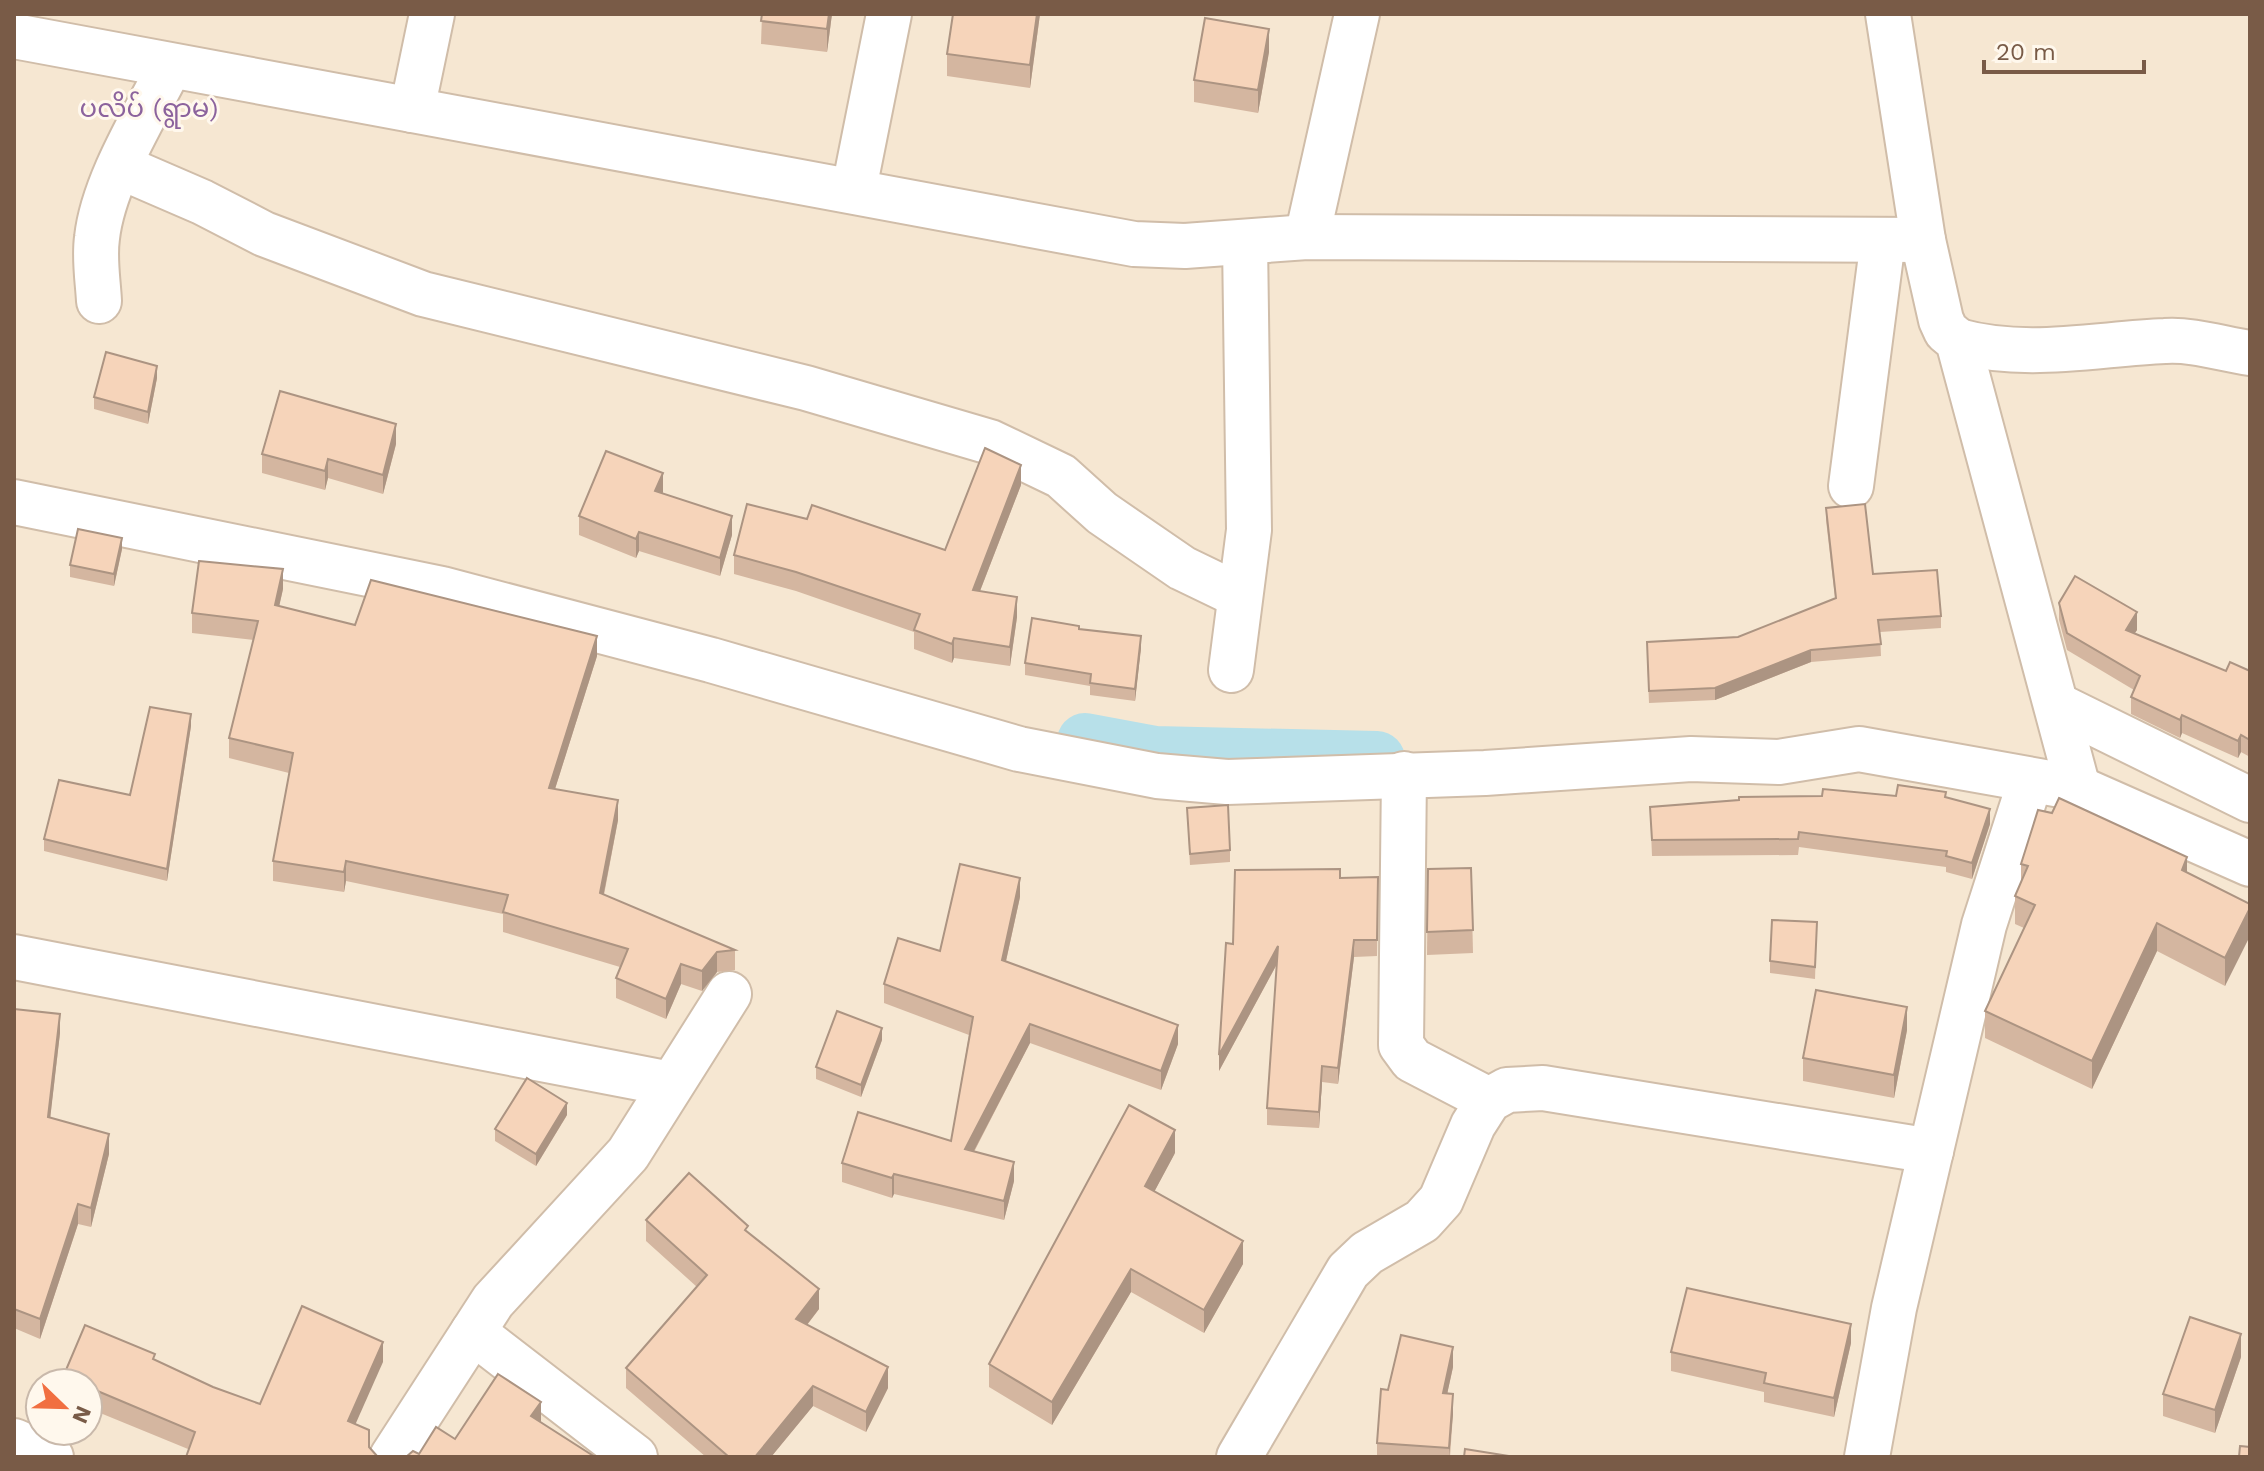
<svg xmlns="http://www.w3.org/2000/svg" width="2264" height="1471" font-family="'Work Sans','Noto Sans Myanmar',sans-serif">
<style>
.residential{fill:#f6e7d2;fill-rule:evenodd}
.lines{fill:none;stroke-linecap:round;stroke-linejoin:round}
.canal{stroke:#b7e0e9;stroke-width:56}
.minor-casing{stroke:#d0bda9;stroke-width:48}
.minor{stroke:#fff;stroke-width:44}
.wall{fill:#d4b6a0}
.shaded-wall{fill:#ac9482}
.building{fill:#f6d4ba;stroke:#ac9482;stroke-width:2}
.labels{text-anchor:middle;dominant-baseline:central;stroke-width:6;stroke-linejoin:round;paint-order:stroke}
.quarter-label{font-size:26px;fill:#8c639d;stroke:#fff8ed}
</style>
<rect width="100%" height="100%" fill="#fef5e5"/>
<!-- residential -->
<path class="residential" d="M14 14H2250V1457H14ZM40 1383H88V1431H40Z"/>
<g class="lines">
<!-- canal -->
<polyline class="canal" points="1085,741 1155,754 1377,759"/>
<!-- minor casing -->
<g class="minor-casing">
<g id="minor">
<polyline points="1888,14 1923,240 1941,320 1946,331 1958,341 2078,788"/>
<polyline points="14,36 1134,244 1185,246 1307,237 1923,240"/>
<polyline points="412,110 432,14"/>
<polyline points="121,167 202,202 264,234 423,294 806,388 990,442 1061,476 1102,513 1182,568 1240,596"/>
<polyline points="854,189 889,14"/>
<polyline points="1307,237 1357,14"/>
<path d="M99 301C98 281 94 259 97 238 103 182 145 116 170 66"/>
<path d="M1958 341C2026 360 2096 344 2165 341 2192 339 2223 349 2250 353"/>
<polyline points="1851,486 1883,240"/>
<polyline points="14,502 442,589 711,660 1019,749 1157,776 1227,782 1485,773 1691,759 1779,762 1859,749 2078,788 2250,864"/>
<polyline points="1231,670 1249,530 1245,242"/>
<polyline points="2057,705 2250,800"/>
<polyline points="1404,774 1401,1045 1412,1060 1489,1100"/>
<polyline points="14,957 671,1084"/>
<polyline points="473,1332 635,1457"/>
<polyline points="14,1441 51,1457"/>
<polyline points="392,1457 493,1301 628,1154 729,994"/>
<polyline points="1239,1457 1348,1271 1367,1253 1422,1221 1441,1200 1473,1125 1489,1100 1507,1090 1543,1088 1931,1151"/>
<polyline points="1867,1457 1894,1308 1984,925 2030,782"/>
</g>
</g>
<!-- minor -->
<use href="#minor" class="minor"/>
</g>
<!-- wall -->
<g class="wall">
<polygon points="762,14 832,14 827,52 761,44"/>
<polygon points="953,14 1040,14 1030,88 947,76 947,54"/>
<polygon points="1269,52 1258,113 1194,102 1194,80"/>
<polygon points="157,378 148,424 94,409 94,397"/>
<polygon points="396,444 383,494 328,478 325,490 262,473 262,454"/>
<polygon points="1021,485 980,591 1017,617 1010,666 954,658 952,663 914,649 914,632 796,591 734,574 734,555 945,550"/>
<polygon points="663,492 662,493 732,535 720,576 639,551 636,558 579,535 579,516"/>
<polygon points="1826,508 1873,574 1941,616 1941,628 1880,632 1881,656 1811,662 1715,700 1649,703 1647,654 1738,637 1835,598 1826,520"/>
<polygon points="122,549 114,586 70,577 70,565"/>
<polygon points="283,589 279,606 355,625 597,656 555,789 618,820 604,895 735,950 735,970 717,972 702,991 681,984 666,1019 616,998 616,978 620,967 503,932 503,914 346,881 344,892 273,881 273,861 289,773 229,758 229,738 254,640 192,633 192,613"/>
<polygon points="2059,603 2137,630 2134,633 2226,671 2250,671 2250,757 2241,752 2238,758 2182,733 2180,738 2131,714 2131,697 2134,690 2067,650 2059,620"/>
<polygon points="1079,629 1141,648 1135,701 1090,695 1090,686 1025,675 1025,663"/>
<polygon points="191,726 167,881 44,851 44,839 130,795"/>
<polygon points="1896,796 1946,797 1990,824 1972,879 1946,872 1946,867 1799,847 1798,855 1652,856 1650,807"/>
<polygon points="1187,808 1230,850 1230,862 1190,865"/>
<polygon points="2021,864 2187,873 2250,904 2225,986 2157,951 2092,1089 1985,1038 1985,1011 2024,928 2015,924 2015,896 2021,882"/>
<polygon points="1471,868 1473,953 1427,955 1428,869"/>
<polygon points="1378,877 1377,956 1354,957 1338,1084 1322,1082 1319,1128 1267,1125 1267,1108 1277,964 1219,1071 1233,944 1340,878"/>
<polygon points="1020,897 1006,961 1178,1044 1161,1090 1030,1043 974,1152 1014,1181 1004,1220 894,1194 892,1198 842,1182 842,1163 951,1141 969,1035 884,1003 884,984 940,951"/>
<polygon points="1817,922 1815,979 1770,973 1770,961"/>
<polygon points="14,1009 60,1033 50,1118 109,1154 91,1227 78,1224 40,1339 14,1328"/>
<polygon points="1907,1030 1894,1098 1803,1081 1803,1058"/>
<polygon points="882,1040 861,1097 816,1079 816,1067"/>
<polygon points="567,1115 536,1166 495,1141 495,1129"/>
<polygon points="1175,1153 1154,1192 1243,1264 1204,1333 1131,1292 1052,1425 989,1387 989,1364"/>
<polygon points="646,1220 748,1233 819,1309 807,1325 888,1388 866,1432 813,1406 771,1457 706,1457 626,1388 626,1368 697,1287 646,1241"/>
<polygon points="1851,1343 1834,1417 1764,1402 1764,1392 1671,1371 1671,1352"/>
<polygon points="2241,1357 2215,1433 2163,1416 2163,1394"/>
<polygon points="155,1360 213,1387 260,1404 383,1362 188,1449 88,1408 88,1383 63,1383 63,1377"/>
<polygon points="1453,1367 1447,1394 1453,1414 1450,1457 1377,1457 1377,1443 1388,1390"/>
</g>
<!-- shaded-wall -->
<g class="shaded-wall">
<polygon points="829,14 832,14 827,52 827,29"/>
<polygon points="1037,14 1040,14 1030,88 1030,65"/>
<polygon points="1269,29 1269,52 1258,113 1258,90"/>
<polygon points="157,366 157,378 148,424 148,412"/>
<polygon points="396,424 396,444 383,494 383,475"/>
<polygon points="328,459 328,478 325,490 325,471"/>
<polygon points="1021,465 1021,485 973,609 973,590"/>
<polygon points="663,473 663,492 655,510 655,491"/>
<polygon points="732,516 732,535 720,576 720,558"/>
<polygon points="639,532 639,551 636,558 636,539"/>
<polygon points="122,538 122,549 114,586 114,574"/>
<polygon points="283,569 283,589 275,625 275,605"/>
<polygon points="1017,597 1017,617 1010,666 1010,647"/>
<polygon points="2137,612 2137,630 2126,647 2126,630"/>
<polygon points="597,636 597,656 549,808 549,788"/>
<polygon points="1141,636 1141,648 1135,701 1135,689"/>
<polygon points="954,638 954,658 952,663 952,644"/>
<polygon points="1811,650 1811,662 1715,700 1715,688"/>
<polygon points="191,714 191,726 167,881 167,869"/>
<polygon points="2182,715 2182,733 2180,738 2180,720"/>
<polygon points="2241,735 2241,752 2238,758 2238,741"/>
<polygon points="618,800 618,820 600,913 600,893"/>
<polygon points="1990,809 1990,824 1972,879 1972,863"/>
<polygon points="2187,857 2187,885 2182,870"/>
<polygon points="346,861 346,881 344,892 344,872"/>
<polygon points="1020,878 1020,897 1002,979 1002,960"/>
<polygon points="2250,908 2250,936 2225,986 2225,958"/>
<polygon points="2157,923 2157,951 2092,1089 2092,1061"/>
<polygon points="1354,940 1354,957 1338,1084 1338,1068"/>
<polygon points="1278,946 1278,962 1219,1071 1219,1055"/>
<polygon points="717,952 717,972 702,991 702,971"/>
<polygon points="681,964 681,984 666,1019 666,999"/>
<polygon points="1907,1007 1907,1030 1894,1098 1894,1075"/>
<polygon points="60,1014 60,1033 48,1137 48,1117"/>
<polygon points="1030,1024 1030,1043 965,1168 965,1149"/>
<polygon points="1178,1025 1178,1044 1161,1090 1161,1071"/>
<polygon points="882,1028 882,1040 861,1097 861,1085"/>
<polygon points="1322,1066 1322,1082 1319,1128 1319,1112"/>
<polygon points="567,1103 567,1115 536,1166 536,1154"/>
<polygon points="1175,1130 1175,1153 1145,1209 1145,1186"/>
<polygon points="109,1134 109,1154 91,1227 91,1208"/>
<polygon points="1014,1162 1014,1181 1004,1220 1004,1201"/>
<polygon points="894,1174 894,1194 892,1198 892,1178"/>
<polygon points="78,1204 78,1224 40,1339 40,1319"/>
<polygon points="1243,1241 1243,1264 1204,1333 1204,1310"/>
<polygon points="1131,1269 1131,1292 1052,1425 1052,1402"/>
<polygon points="819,1289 819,1309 796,1339 796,1319"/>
<polygon points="1851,1324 1851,1343 1834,1417 1834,1398"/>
<polygon points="2241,1334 2241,1357 2215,1433 2215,1410"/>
<polygon points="383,1342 383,1362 348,1441 348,1421"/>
<polygon points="1453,1347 1453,1367 1443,1413 1443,1393"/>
<polygon points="888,1367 888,1388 866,1432 866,1412"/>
<polygon points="813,1386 813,1406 771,1457 755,1457"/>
<polygon points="1453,1394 1453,1414 1449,1457 1449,1448"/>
<polygon points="541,1402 541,1422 531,1416"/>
</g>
<!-- building -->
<g class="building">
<polygon points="762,14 829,14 827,29 761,21"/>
<polygon points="953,14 1037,14 1030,65 947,54"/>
<polygon points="1205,18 1269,29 1258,90 1194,80"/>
<polygon points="106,352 157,366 148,412 94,397"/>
<polygon points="280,391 396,424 383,475 328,459 325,471 262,454"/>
<polygon points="985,448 1021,465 973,590 1017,597 1010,647 954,638 952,644 914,630 920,614 796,572 734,555 747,504 807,519 812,505 945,550"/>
<polygon points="606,451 663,473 655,491 732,516 720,558 639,532 636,539 579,516"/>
<polygon points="1865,504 1873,574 1937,570 1941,616 1878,620 1881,644 1811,650 1715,688 1649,691 1647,642 1738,637 1836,598 1826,508"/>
<polygon points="78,529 122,538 114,574 70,565"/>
<polygon points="199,561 283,569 275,605 355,625 371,580 597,636 549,788 618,800 600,893 735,950 717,952 702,971 681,964 666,999 616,978 628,949 503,912 508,895 346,861 344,872 273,861 293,753 229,738 258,621 192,613"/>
<polygon points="2075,576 2137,612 2126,630 2226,671 2230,662 2250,671 2250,740 2241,735 2238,741 2182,715 2180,720 2131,697 2140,676 2067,633 2059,603"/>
<polygon points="1032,618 1079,626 1079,629 1141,636 1135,689 1090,683 1091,674 1025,663"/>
<polygon points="150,707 191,714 167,869 44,839 59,780 130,795"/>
<polygon points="1898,785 1946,792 1945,797 1990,809 1972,863 1946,856 1947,851 1799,832 1798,839 1652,840 1650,807 1739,800 1739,797 1822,796 1823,789 1896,796"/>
<polygon points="2059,798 2187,857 2182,870 2250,904 2250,908 2225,958 2157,923 2092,1061 1985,1011 2035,905 2015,896 2028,866 2021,864 2038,810 2052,813"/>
<polygon points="1228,805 1230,850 1190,854 1187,808"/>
<polygon points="960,864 1020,878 1002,960 1178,1025 1161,1071 1030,1024 965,1149 1014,1162 1004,1201 894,1174 892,1178 842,1163 858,1112 951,1141 973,1017 884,984 898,938 940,951"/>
<polygon points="1471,868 1473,930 1427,932 1428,869"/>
<polygon points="1340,869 1340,878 1378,877 1377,940 1354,940 1338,1068 1322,1066 1319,1112 1267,1108 1278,946 1219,1055 1226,943 1233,944 1235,870"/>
<polygon points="1772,920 1817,922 1815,967 1770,961"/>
<polygon points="1816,990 1907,1007 1894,1075 1803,1058"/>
<polygon points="14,1009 60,1014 48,1117 109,1134 91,1208 78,1204 40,1319 14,1309"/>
<polygon points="837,1011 882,1028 861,1085 816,1067"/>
<polygon points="527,1078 567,1103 536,1154 495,1129"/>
<polygon points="1129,1105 1175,1130 1145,1186 1243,1241 1204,1310 1131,1269 1052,1402 989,1364"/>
<polygon points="689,1173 748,1226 745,1230 819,1289 796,1319 888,1367 866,1412 813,1386 755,1457 729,1457 626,1368 707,1275 646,1220"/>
<polygon points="1687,1288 1851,1324 1834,1398 1764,1383 1766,1373 1671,1352"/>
<polygon points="302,1306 383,1342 348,1421 369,1430 369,1447 378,1457 186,1457 195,1432 88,1387 88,1383 78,1383 63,1377 85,1325 155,1354 153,1359 213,1387 260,1404"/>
<polygon points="2190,1317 2241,1334 2215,1410 2163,1394"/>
<polygon points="1401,1335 1453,1347 1443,1393 1453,1394 1449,1448 1377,1443 1381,1389 1388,1390"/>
<polygon points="498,1374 541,1402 531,1416 595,1457 406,1457 413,1451 419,1454 436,1427 455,1439"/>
<polygon points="2240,1446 2250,1447 2250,1457 2239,1457"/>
<polygon points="1465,1449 1515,1457 1464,1457"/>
</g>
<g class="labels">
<!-- quarter labels -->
<g class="quarter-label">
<text x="149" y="108">ပလိပ် (ရွာမ)</text>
</g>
</g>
<!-- border -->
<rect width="2264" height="1471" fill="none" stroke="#795b47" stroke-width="32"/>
<!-- north arrow -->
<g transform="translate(64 1407) rotate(113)"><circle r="38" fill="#fff8ed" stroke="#c9b9ab" stroke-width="2"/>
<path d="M0-6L14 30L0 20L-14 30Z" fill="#f16f41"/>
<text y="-12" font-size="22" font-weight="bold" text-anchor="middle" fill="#795b47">N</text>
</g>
<!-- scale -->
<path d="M1984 60v12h160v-12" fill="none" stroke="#795b47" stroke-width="4"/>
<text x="1996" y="60" font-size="24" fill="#795b47" stroke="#fff8ed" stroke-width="6" paint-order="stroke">20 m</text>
</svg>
